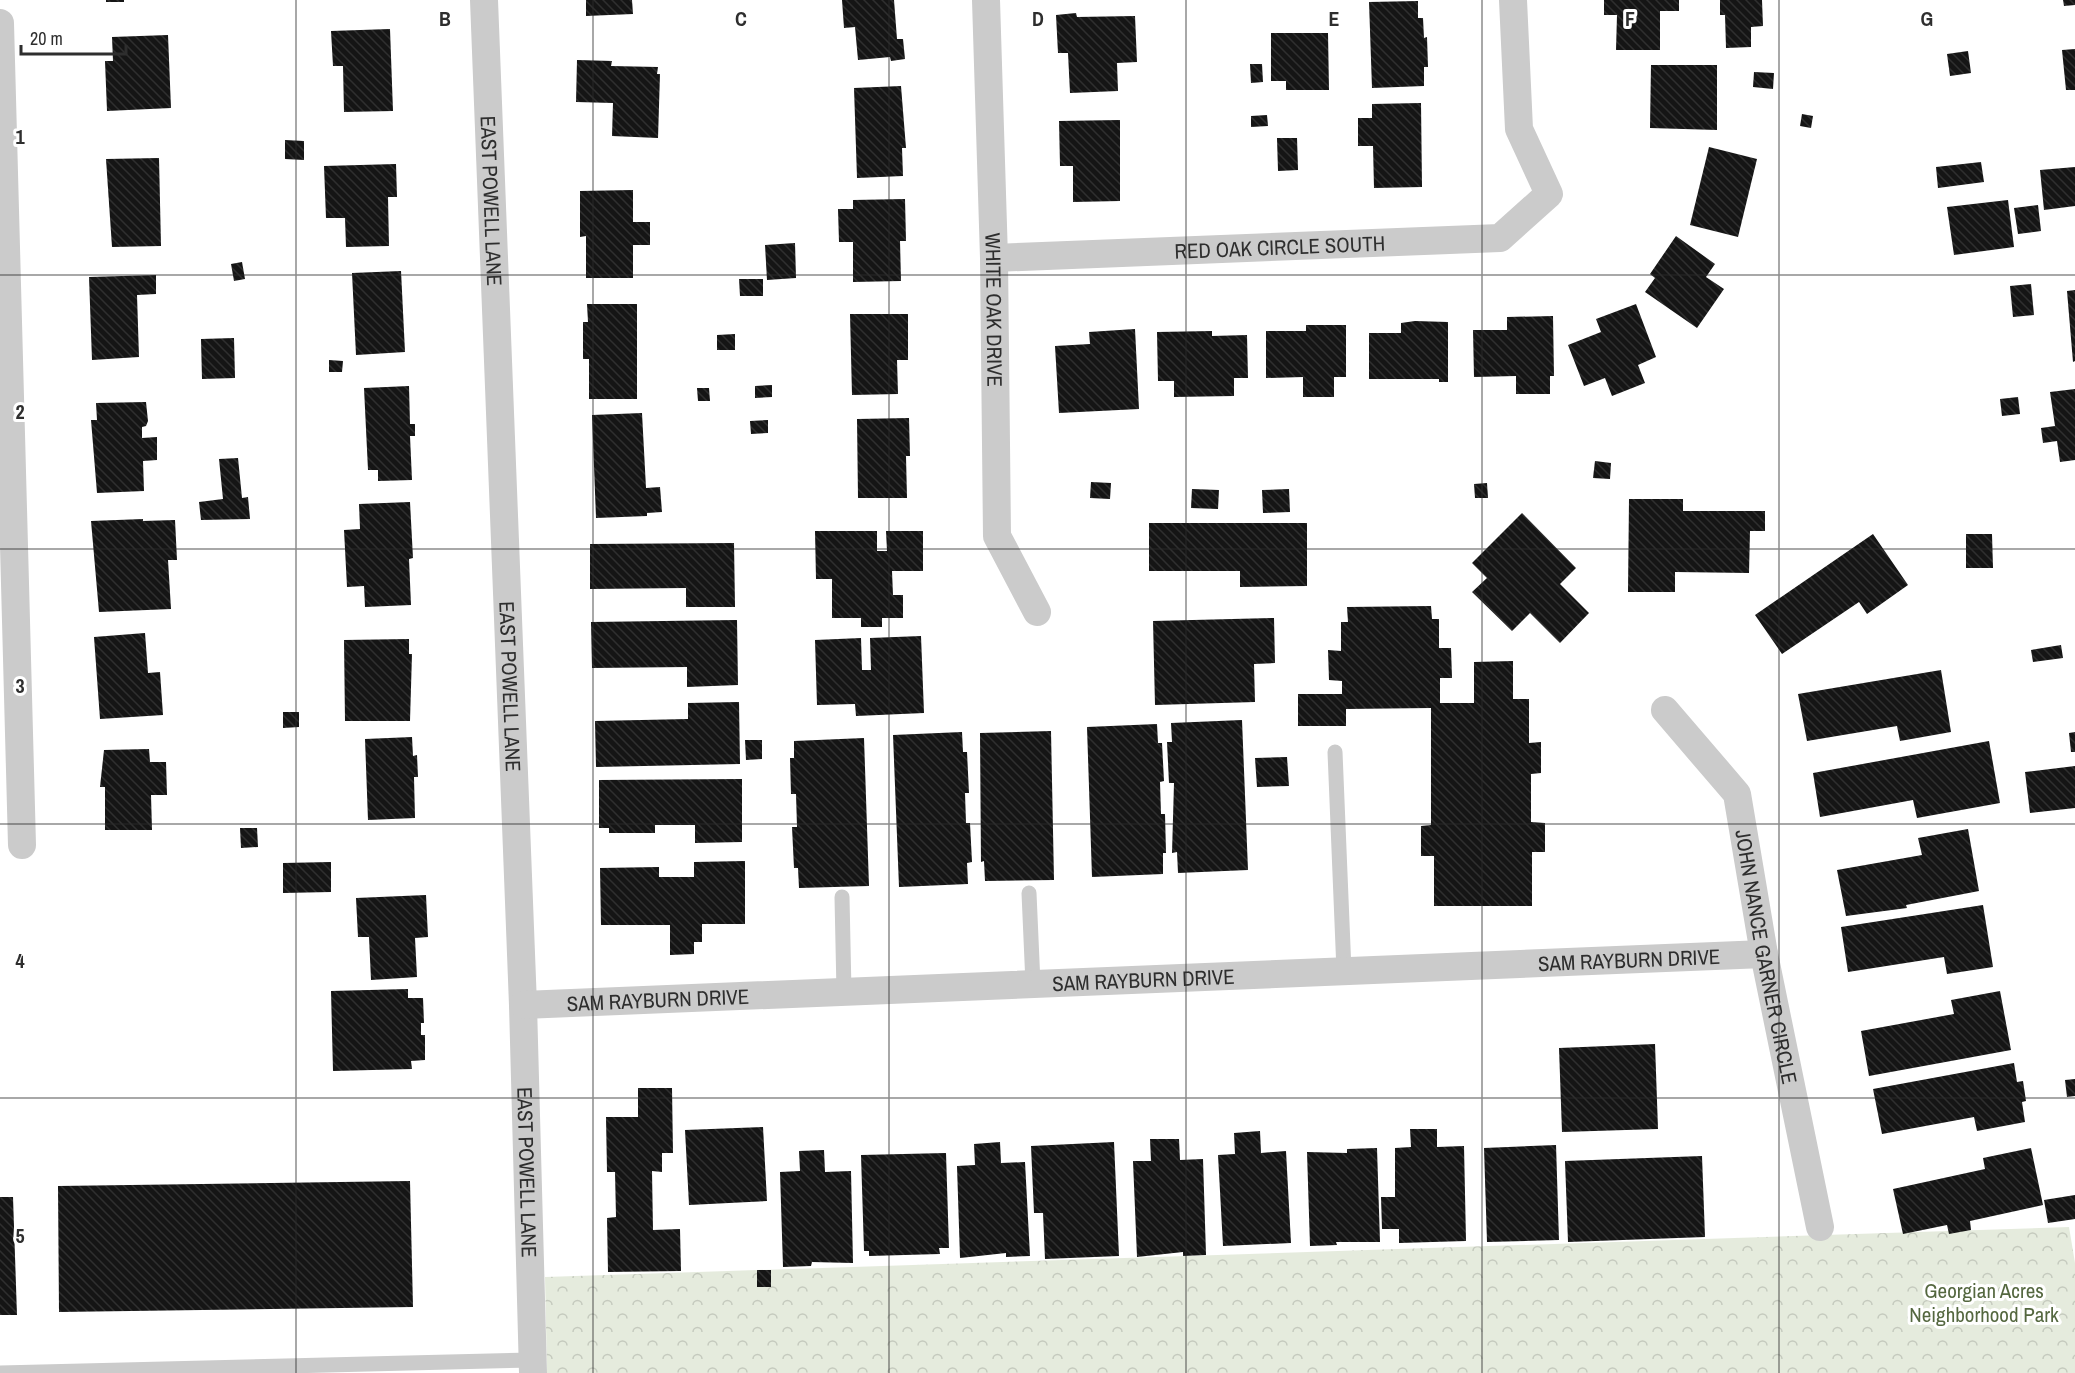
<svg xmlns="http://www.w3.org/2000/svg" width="2075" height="1373" font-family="'Archivo Narrow',sans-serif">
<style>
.forest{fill:url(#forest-crowns)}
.building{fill:url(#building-back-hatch)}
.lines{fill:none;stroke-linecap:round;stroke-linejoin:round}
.service{stroke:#cbcbcb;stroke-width:15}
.minor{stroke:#cbcbcb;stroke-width:28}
.grid{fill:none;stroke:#2e2e2e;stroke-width:1.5;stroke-opacity:0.55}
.labels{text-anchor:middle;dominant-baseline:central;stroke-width:6;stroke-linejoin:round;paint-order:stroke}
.street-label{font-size:21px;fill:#2e2e2e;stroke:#fff}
.park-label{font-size:21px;fill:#54673f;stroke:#fff}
.grid-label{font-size:20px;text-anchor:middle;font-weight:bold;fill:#2e2e2e;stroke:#fff;stroke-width:6;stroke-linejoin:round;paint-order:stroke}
</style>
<defs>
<pattern id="forest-crowns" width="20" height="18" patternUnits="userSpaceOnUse" patternTransform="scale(1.5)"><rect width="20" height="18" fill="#e5ebdd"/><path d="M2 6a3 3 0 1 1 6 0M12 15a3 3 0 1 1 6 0" fill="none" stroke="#c5cabe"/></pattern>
<pattern id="building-back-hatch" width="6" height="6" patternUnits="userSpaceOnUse" patternTransform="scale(1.5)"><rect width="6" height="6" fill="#151515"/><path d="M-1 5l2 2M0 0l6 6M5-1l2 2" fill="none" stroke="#2f2f2f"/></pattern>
</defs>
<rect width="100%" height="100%" fill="#fff"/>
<!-- forest -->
<polygon class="forest" points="2069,1227 2075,1263 2075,1373 547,1373 545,1277"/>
<!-- building -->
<g class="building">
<rect x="106" y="0" width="18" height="2"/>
<polygon points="586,0 632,0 633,14 586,16"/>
<polygon points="842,0 894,0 897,39 903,39 905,59 891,61 890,57 858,60 855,27 844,28"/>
<polygon points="1604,0 1679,0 1679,11 1660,11 1660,50 1616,50 1617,15 1604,15"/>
<polygon points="1720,0 1762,0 1763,26 1751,27 1751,47 1726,48 1725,15 1720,15"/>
<polygon points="2063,0 2075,0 2075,5 2064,6"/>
<polygon points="1418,1 1418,18 1423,18 1424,38 1427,37 1428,67 1424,67 1424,86 1372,88 1369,2"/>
<polygon points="1076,13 1077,17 1135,16 1137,62 1117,63 1118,91 1070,93 1068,53 1058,53 1056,15"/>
<polygon points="390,29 393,111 344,112 343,66 333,66 331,31"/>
<polygon points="1271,33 1328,33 1329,90 1286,90 1286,81 1271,81"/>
<polygon points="168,35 171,108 107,111 105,61 113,61 112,37"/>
<polygon points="2075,49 2075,90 2066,90 2062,50"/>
<polygon points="1968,51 1971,73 1950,76 1947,54"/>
<polygon points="577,60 612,61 611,66 658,67 657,74 660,74 658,138 612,136 613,103 576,102"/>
<polygon points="1250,64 1262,64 1263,82 1251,83"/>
<polygon points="1651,65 1717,65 1717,130 1650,128"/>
<polygon points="1754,72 1774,73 1773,89 1753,87"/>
<polygon points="901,86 906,148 902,148 903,176 857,178 854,88"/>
<polygon points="1421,103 1422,187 1374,188 1373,146 1358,146 1358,118 1372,118 1372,104"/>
<polygon points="1802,114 1813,116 1811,128 1800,126"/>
<polygon points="1267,115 1268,126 1251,127 1251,116"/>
<polygon points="1120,120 1120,201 1073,202 1073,166 1060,166 1059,121"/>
<polygon points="1277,138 1297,138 1298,170 1278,171"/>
<polygon points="285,140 304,141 304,160 285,159"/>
<polygon points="1709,147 1757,159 1738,237 1690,225"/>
<polygon points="159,158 161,246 112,247 106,159"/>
<polygon points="1981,162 1984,182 1938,188 1936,167"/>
<polygon points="396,164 397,197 388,197 389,246 346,247 345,218 326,218 324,166"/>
<polygon points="2075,167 2075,206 2044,210 2040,170"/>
<polygon points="633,190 633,222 650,222 650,245 633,245 633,278 586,278 586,236 580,237 580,191"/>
<polygon points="905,199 906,241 900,241 901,281 853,282 853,242 839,242 838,209 853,209 853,200"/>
<polygon points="2008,200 2014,247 1954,255 1947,207"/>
<polygon points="2038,205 2041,231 2018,234 2014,208"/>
<polygon points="1676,236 1715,264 1706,277 1724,289 1697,328 1645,292 1655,278 1650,274"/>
<polygon points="795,243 796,278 767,280 765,245"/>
<polygon points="242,262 245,279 234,281 231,264"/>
<polygon points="401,271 405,352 356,355 352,273"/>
<polygon points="156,275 156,294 137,295 139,357 92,360 89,277"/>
<polygon points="739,279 763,279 763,296 740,296"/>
<polygon points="2031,284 2034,315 2013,317 2010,286"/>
<polygon points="2075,290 2075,361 2073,362 2067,291"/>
<polygon points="587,304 637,304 637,399 589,399 589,359 583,359 583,322 588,322"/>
<polygon points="1636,304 1656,357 1638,365 1645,383 1612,396 1605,378 1584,386 1568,345 1601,332 1596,319"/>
<polygon points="850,314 908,314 908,360 897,360 898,394 852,395"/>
<polygon points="1553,316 1554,376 1550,376 1550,394 1516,394 1516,376 1474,377 1473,330 1507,330 1507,317"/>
<polygon points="1415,321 1448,322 1448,382 1439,382 1439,379 1369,379 1369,333 1401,333 1401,323"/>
<polygon points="1306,325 1346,325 1346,377 1334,377 1334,397 1303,397 1303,377 1266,378 1266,331 1306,331"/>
<polygon points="1135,329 1139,409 1059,413 1055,346 1090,344 1089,332"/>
<polygon points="1212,331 1212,336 1247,335 1248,378 1234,378 1234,396 1174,397 1174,381 1158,381 1157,332"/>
<polygon points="735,334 735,350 717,350 717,335"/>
<polygon points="234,338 235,378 202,379 201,339"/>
<polygon points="329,360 343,361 342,372 329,372"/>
<polygon points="772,385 772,397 755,398 755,386"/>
<polygon points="409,386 410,424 415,424 415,436 410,436 412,480 378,481 378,470 368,470 364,388"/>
<polygon points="697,388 709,388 710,401 698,401"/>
<polygon points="2075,389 2075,460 2060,462 2057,441 2043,443 2041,428 2055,426 2050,392"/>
<polygon points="2018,397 2020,414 2002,416 2000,399"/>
<polygon points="146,402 148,421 146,426 142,427 142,438 157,437 157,460 143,461 144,491 97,493 91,420 97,420 96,403"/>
<polygon points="642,413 646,488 660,487 662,512 647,513 647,516 596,518 592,415"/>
<polygon points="909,418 910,456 906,456 907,498 858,498 857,419"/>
<polygon points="768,420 768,433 751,434 750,421"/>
<polygon points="238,458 242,498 248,497 250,519 201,520 199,502 223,499 219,459"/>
<polygon points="1595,461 1611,463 1610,479 1593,478"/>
<polygon points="1091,482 1111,483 1110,499 1090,498"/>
<polygon points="1487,483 1488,498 1475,498 1474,484"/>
<polygon points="1192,489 1219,490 1218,509 1191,508"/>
<polygon points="1289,489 1290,512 1263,513 1262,490"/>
<polygon points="1629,499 1683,499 1683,511 1765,511 1765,531 1750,531 1749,573 1675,572 1675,592 1628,592"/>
<polygon points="410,502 413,558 409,559 411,605 365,607 364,586 347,587 344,530 360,529 359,504"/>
<polygon points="1522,513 1576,568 1560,584 1589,613 1560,643 1530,613 1512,631 1472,592 1487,578 1472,563"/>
<polygon points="143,519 143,521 175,520 177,560 168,560 171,609 99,612 91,521"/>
<polygon points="1149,523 1307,523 1307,586 1240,587 1240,571 1149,571"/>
<polygon points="815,531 877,531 877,551 887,551 886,531 923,531 923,571 892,571 893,595 903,595 903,618 882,618 882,627 861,627 861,618 832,618 832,579 816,579"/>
<polygon points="1873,534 1908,585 1867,614 1859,602 1782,654 1755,615"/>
<polygon points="1966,534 1992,534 1993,568 1966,568"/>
<polygon points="734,543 735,607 686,607 686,588 590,589 590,544"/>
<polygon points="1431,606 1432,619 1439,619 1439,648 1451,648 1452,678 1440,678 1440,703 1474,703 1474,662 1513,661 1513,699 1529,699 1529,743 1541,742 1541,773 1531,774 1531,822 1545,823 1545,852 1532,852 1532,906 1434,906 1434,856 1421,856 1421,826 1431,825 1431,708 1346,709 1346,726 1298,726 1298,694 1342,694 1342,681 1329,680 1328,650 1341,651 1341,622 1348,622 1347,607"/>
<polygon points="1274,618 1275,663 1254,664 1255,702 1155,705 1153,621"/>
<polygon points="737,620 738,685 687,687 687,667 592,668 591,622"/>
<polygon points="145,633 148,673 160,672 163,715 100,719 94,637"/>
<polygon points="921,636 924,713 856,716 855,704 817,705 815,640 861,638 862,670 871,670 870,638"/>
<polygon points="409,639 409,654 412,654 410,721 345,721 344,640"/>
<polygon points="2061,645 2063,658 2033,662 2031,650"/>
<polygon points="1941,670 1951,732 1900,741 1897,726 1807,741 1798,694"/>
<polygon points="739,702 740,764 596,767 595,721 688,719 688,703"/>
<polygon points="283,712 299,712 299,727 283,728"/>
<polygon points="1242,720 1248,870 1178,873 1177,852 1172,853 1174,783 1169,783 1167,742 1172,742 1171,723"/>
<polygon points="1157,724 1158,743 1162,743 1164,781 1160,782 1161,814 1165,814 1166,853 1163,853 1163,874 1092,877 1087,727"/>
<polygon points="1051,731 1054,880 985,881 984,861 981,862 980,733"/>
<polygon points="962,732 963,752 967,752 969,793 965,793 966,823 970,823 972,862 967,863 968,884 899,887 893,735"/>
<polygon points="2075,732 2075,752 2071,752 2069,733"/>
<polygon points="412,737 413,756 417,755 418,777 414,777 415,818 368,820 365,739"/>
<polygon points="864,738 869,886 799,888 798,868 794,868 792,827 797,827 796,794 791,794 790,758 794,758 794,741"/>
<polygon points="745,740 762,740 762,759 746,760"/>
<polygon points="1989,741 2000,803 1917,818 1913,800 1820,817 1813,773"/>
<polygon points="149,749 150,762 166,762 167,795 151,795 152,830 105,830 105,787 100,787 104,750"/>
<polygon points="1287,757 1289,786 1257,787 1255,758"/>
<polygon points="2075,766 2075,808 2030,813 2025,772"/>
<polygon points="742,779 742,842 695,843 695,825 655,825 655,833 609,833 609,828 599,828 599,780"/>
<polygon points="240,828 257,828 258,847 241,848"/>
<polygon points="1968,829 1979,891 1906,905 1907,908 1846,916 1837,870 1922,855 1918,838"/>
<polygon points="745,861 745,924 702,924 702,942 694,942 694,954 670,955 670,925 601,925 600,868 659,867 659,877 694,877 694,862"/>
<polygon points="331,862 331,892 283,893 283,863"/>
<polygon points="426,895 428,937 415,938 417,977 371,980 369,937 358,937 356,898"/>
<polygon points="1983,905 1993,967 1947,974 1944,957 1848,972 1841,927"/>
<polygon points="408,989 408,998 423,998 424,1023 421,1023 421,1035 425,1035 425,1060 411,1061 412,1069 333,1071 331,991"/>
<polygon points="2000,991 2011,1050 1869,1076 1861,1031 1954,1014 1951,1000"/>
<polygon points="1655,1044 1658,1129 1562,1132 1559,1048"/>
<polygon points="2014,1063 2017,1082 2023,1081 2026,1101 2022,1102 2025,1122 1977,1131 1974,1117 1882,1134 1873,1089"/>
<polygon points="2075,1079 2075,1096 2067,1097 2065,1080"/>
<polygon points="638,1088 672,1088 673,1153 662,1153 662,1172 652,1171 653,1230 680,1229 681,1271 608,1272 607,1218 616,1217 615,1172 607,1172 606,1117 638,1117"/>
<polygon points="763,1127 767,1201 689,1205 685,1130"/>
<polygon points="1410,1129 1437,1129 1437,1147 1464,1146 1466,1241 1399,1243 1399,1229 1382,1229 1381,1197 1395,1197 1395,1148 1411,1147"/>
<polygon points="1260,1131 1261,1153 1286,1151 1291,1243 1223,1246 1218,1155 1235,1154 1234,1133"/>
<polygon points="1150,1139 1179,1139 1180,1160 1203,1159 1206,1255 1183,1256 1183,1252 1137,1257 1133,1161 1151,1161"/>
<polygon points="1000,1142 1001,1163 1025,1162 1030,1256 1006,1257 1006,1253 960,1258 957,1166 975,1165 974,1144"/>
<polygon points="1114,1142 1119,1256 1045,1259 1043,1213 1034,1213 1031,1146"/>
<polygon points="1556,1145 1559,1240 1487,1242 1484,1148"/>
<polygon points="1377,1148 1380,1242 1336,1242 1337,1245 1310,1246 1307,1152 1347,1153 1347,1149"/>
<polygon points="2031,1148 2043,1205 1970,1221 1971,1230 1949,1234 1947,1225 1903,1234 1893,1189 1985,1169 1983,1158"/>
<polygon points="824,1150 825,1172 851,1171 853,1263 812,1262 811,1266 783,1267 780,1172 800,1171 799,1151"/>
<polygon points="946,1153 949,1248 939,1248 940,1254 869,1256 869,1251 864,1251 861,1155"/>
<polygon points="1702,1156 1705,1237 1568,1242 1565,1161"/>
<polygon points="410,1181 413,1307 59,1312 58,1186"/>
<polygon points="2075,1195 2075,1219 2048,1223 2044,1200"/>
<polygon points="0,1197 13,1197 17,1315 0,1315"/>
<rect x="757" y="1270" width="14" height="17"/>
</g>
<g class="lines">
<!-- service -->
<g class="service">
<polyline points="1335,752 1344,971"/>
<polyline points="1029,893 1033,984"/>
<polyline points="842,897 844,992"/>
<polyline points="0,1373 533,1360"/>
</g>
<!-- minor -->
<g class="minor">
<path id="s1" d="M484 0 523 1005 533 1373"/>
<path id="s2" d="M986 0 994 258 997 536 1037 612"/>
<polyline points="0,23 22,845"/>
<path id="s3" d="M994 258 1500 238 1549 194 1519 129 1513 0"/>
<path id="s4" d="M1665 710 1737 794 1764 954 1820 1227"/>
<path id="s5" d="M523 1005 1764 954"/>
</g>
</g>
<!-- grid -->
<path class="grid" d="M296 0V1373M593 0V1373M889 0V1373M1186 0V1373M1482 0V1373M1779 0V1373M0 275H2075M0 549H2075M0 824H2075M0 1098H2075"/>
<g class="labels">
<!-- street labels -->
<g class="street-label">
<text stroke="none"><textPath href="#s1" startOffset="201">EAST POWELL LANE</textPath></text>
<text stroke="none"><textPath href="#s3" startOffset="286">RED OAK CIRCLE SOUTH</textPath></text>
<text stroke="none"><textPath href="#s2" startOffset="310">WHITE OAK DRIVE</textPath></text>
<text stroke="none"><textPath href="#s1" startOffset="687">EAST POWELL LANE</textPath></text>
<text stroke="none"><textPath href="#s4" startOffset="276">JOHN NANCE GARNER CIRCLE</textPath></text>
<text stroke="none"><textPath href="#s5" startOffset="1107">SAM RAYBURN DRIVE</textPath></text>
<text stroke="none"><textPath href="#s5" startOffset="621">SAM RAYBURN DRIVE</textPath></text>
<text stroke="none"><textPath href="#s5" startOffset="135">SAM RAYBURN DRIVE</textPath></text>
<text stroke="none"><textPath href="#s1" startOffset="1173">EAST POWELL LANE</textPath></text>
</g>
<!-- park labels -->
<g class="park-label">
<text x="1984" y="1290">Georgian Acres<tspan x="1984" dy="24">Neighborhood Park</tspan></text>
</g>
</g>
<g class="grid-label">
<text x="445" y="26">B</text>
<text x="741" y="26">C</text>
<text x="1038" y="26">D</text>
<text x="1334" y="26">E</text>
<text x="1630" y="26">F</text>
<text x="1927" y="26">G</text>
<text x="20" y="144">1</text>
<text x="20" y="419">2</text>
<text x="20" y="693">3</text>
<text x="20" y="968">4</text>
<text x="20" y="1243">5</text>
</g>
<!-- scale -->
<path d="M21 45v9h105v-9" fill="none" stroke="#2e2e2e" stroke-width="3"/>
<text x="30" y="45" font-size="18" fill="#2e2e2e" stroke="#ffffff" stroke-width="4.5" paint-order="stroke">20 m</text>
</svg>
